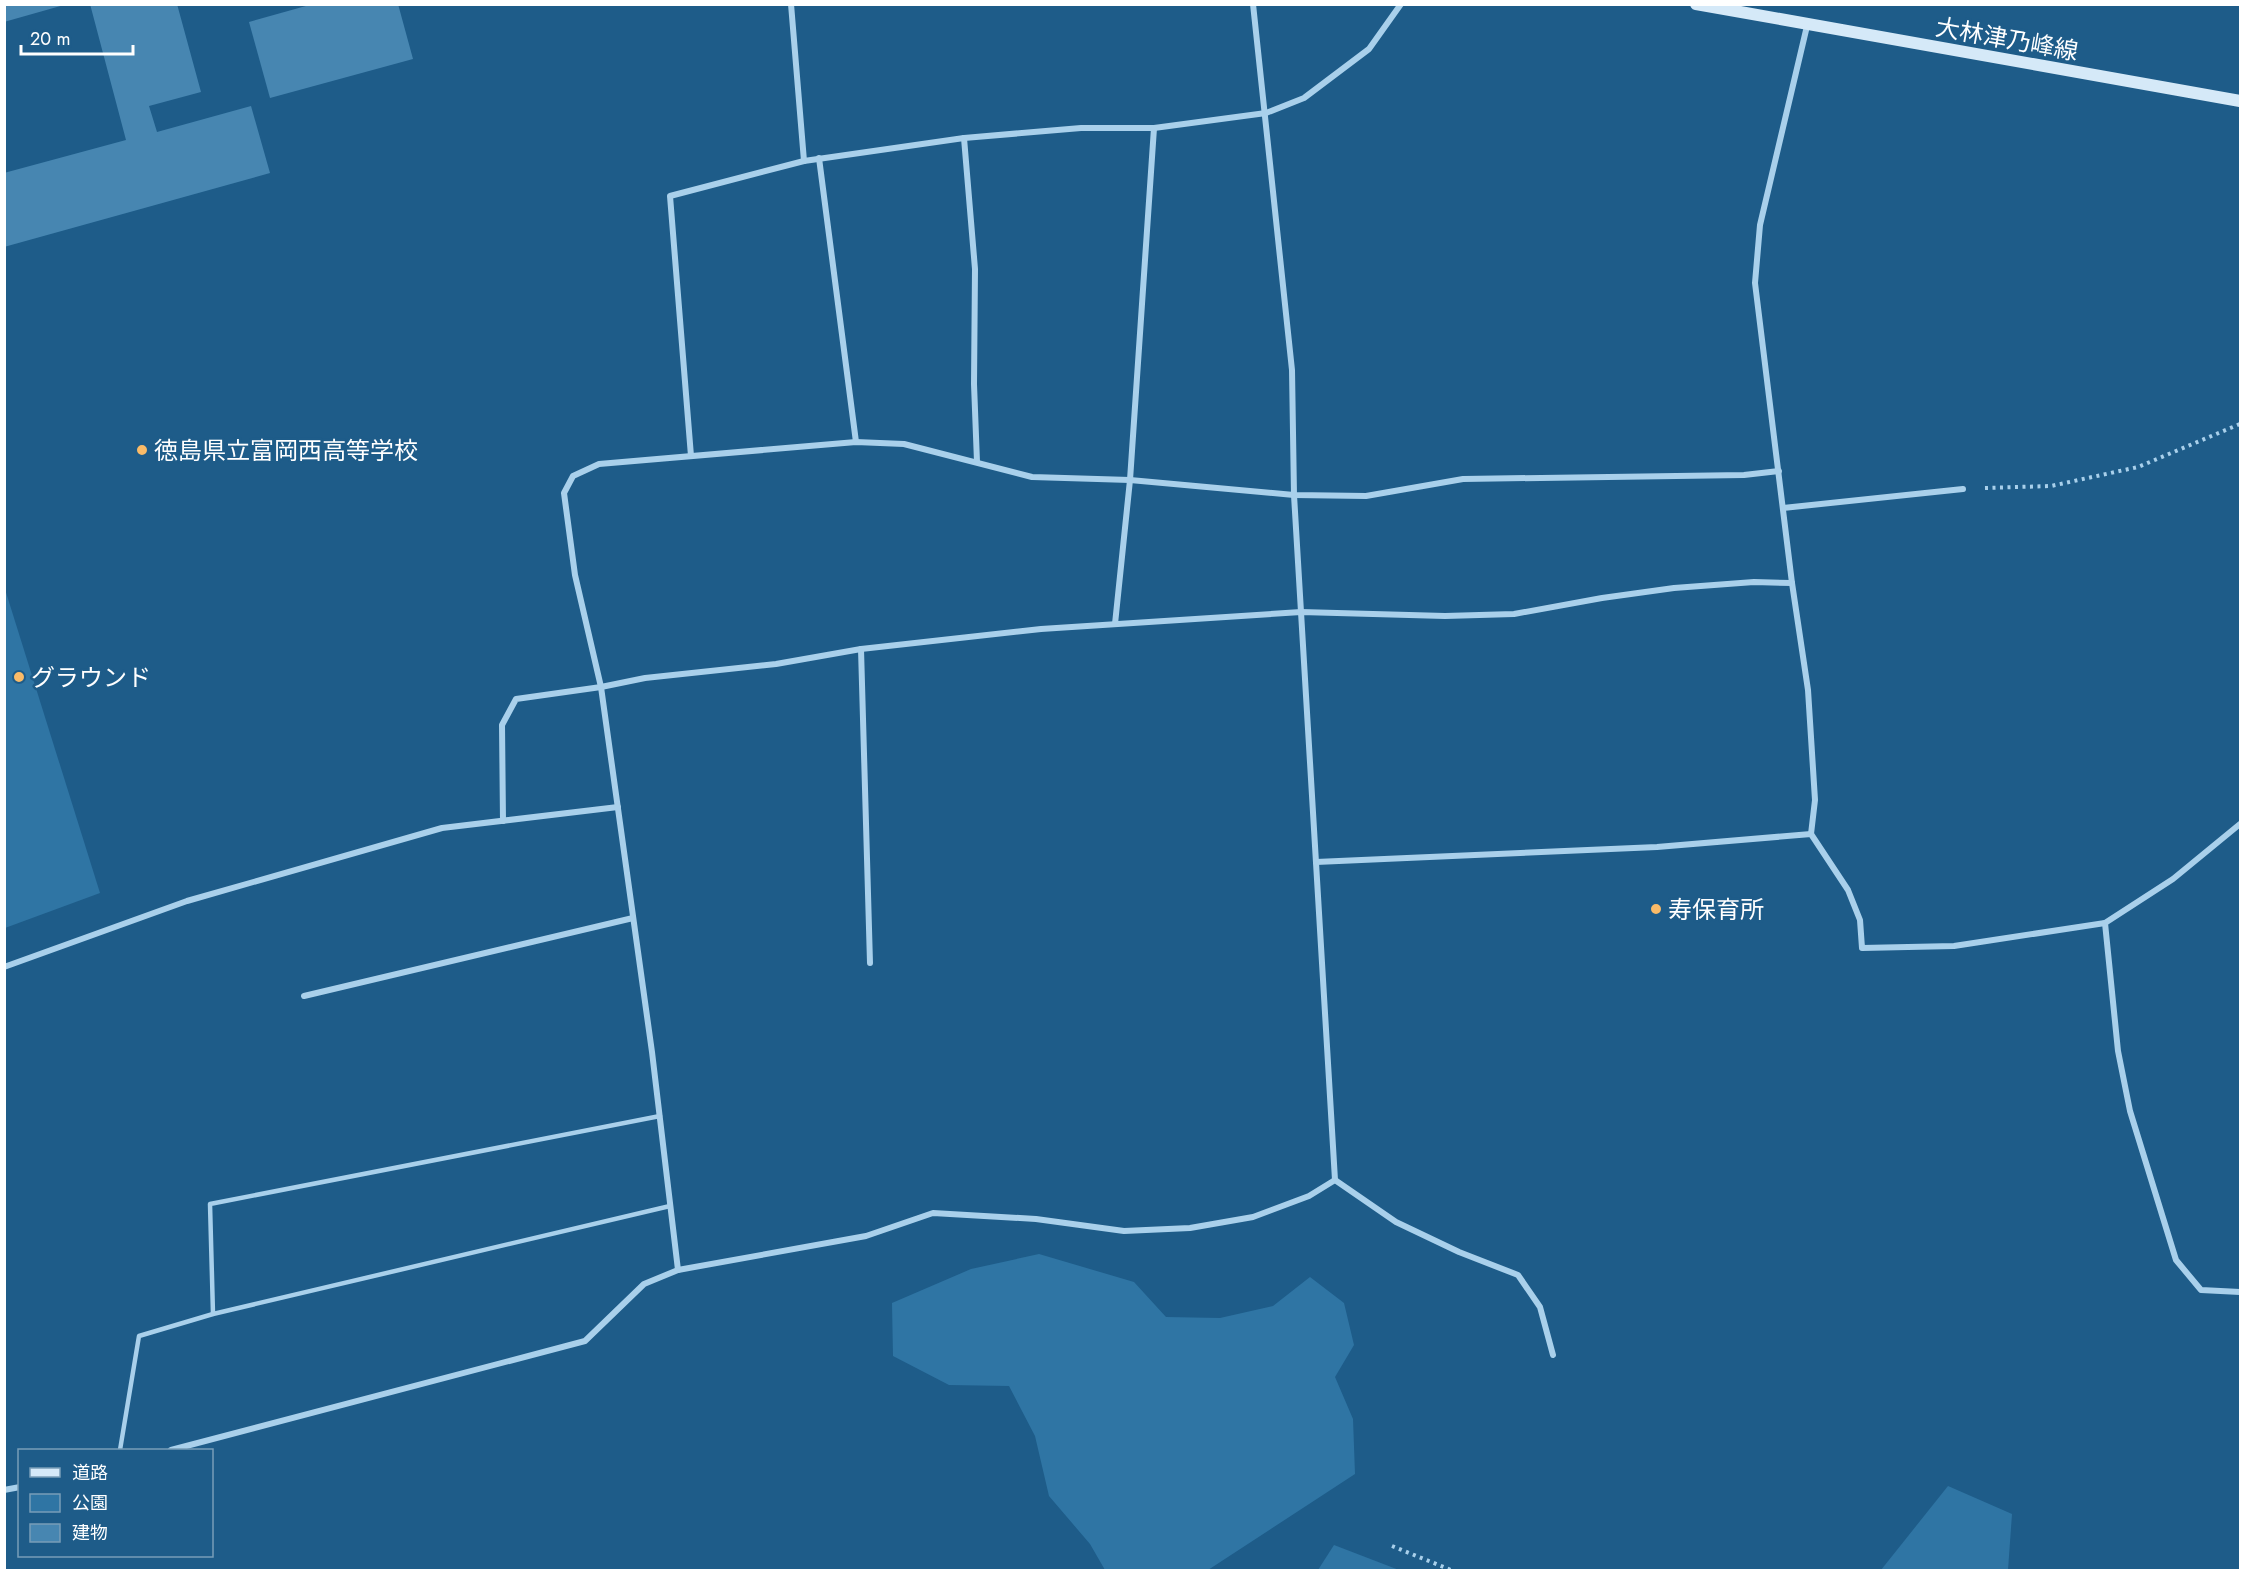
<svg xmlns="http://www.w3.org/2000/svg" width="2245" height="1575" font-family="Jost,'Noto Sans JP',sans-serif">
<style>
.green{fill:#2f75a4}
.building{fill:#4786b1}
.lines{fill:none;stroke-linecap:round;stroke-linejoin:round}
.path{stroke:#a9d0eb;stroke-width:4;stroke-dasharray:3 4.5;stroke-linecap:butt}
.service{stroke:#a9d0eb;stroke-width:4.5}
.minor{stroke:#a9d0eb;stroke-width:6}
.secondary{stroke:#d5e9f8;stroke-width:12}
.poi-dot{fill:#fabb68;stroke:#1e5c89;stroke-width:2}
.labels{text-anchor:middle;dominant-baseline:central;stroke-width:5;stroke-linejoin:round;paint-order:stroke}
.street-label{font-size:24px;fill:#fff;stroke:#1e5c89}
.poi-label{font-size:24px;fill:#fff;stroke:#1e5c89;text-anchor:start}
</style>
<rect width="100%" height="100%" fill="#1e5c89"/>
<!-- green -->
<g class="green">
<polygon points="4,586 100,893 5,928 4,928"/>
<polygon points="1039,1254 1134,1282 1166,1317 1220,1318 1273,1306 1310,1277 1344,1303 1354,1345 1335,1377 1353,1419 1355,1474 1208,1570 1105,1570 1090,1544 1049,1496 1035,1436 1009,1386 949,1385 893,1356 892,1303 971,1269"/>
<polygon points="1948,1486 2012,1514 2008,1570 1881,1570"/>
<polygon points="1334,1545 1399,1570 1318,1570"/>
</g>
<!-- building -->
<g class="building">
<polygon points="4,4 64,4 64,5 4,22"/>
<polygon points="90,4 177,4 201,92 149,106 157,132 251,106 270,173 4,247 4,173 126,140"/>
<polygon points="313,4 398,4 413,59 270,98 249,22"/>
</g>
<g class="lines">
<!-- path -->
<g class="path">
<polyline points="1985,488 2051,486 2138,467 2240,424"/>
<polyline points="1392,1546 1451,1570"/>
</g>
<!-- service -->
<g class="service">
<polyline points="213,1314 210,1204 660,1116"/>
<polyline points="120,1450 139,1336 213,1314 670,1206"/>
</g>
<!-- minor -->
<g class="minor">
<polyline points="791,4 804,161"/>
<polyline points="1253,4 1292,370 1294,495 1335,1180"/>
<polyline points="1807,26 1760,225 1755,283 1792,583 1808,690 1815,800 1811,834"/>
<polyline points="964,138 975,269 974,384 977,462"/>
<polyline points="819,158 856,442"/>
<polyline points="691,456 670,196 804,161 964,138 1081,128 1154,128 1266,113 1304,98 1369,49 1401,4"/>
<polyline points="1783,508 1963,489"/>
<polyline points="1115,624 1130,480 1154,128"/>
<polyline points="861,649 870,963"/>
<polyline points="503,821 502,725 516,699 601,687 645,678 776,664 861,649 1041,629 1301,612 1445,616 1514,614 1602,598 1674,588 1754,582 1792,583"/>
<polyline points="1316,862 1657,847 1811,834 1848,890 1860,920 1862,948 1954,946 2105,923 2173,879 2240,824"/>
<polyline points="2105,923 2118,1051 2130,1111 2176,1260 2201,1290 2240,1292"/>
<polyline points="4,967 187,901 442,828 618,807"/>
<polyline points="304,996 633,918"/>
<polyline points="1335,1180 1396,1222 1459,1252 1518,1275 1540,1307 1553,1355"/>
<polyline points="678,1270 652,1052 601,687 575,575 564,493 573,476 599,464 856,442 904,444 1032,477 1130,480 1294,495 1366,496 1463,479 1744,475 1779,471"/>
<polyline points="171,1450 585,1341 644,1284 678,1270 866,1236 933,1213 1036,1219 1124,1231 1190,1228 1253,1217 1309,1196 1335,1180"/>
<polyline points="4,1490 20,1487"/>
</g>
<!-- secondary -->
<polyline class="secondary" points="1696,4 2240,101"/>
</g>
<!-- markers -->
<g class="poi-dot">
<circle cx="142" cy="450" r="6"/>
<circle cx="19" cy="677" r="6"/>
<circle cx="1656" cy="909" r="6"/>
</g>
<g class="labels">
<!-- street labels -->
<g class="street-label">
<text transform="translate(2007 39) rotate(10)">大林津乃峰線</text>
</g>
<!-- poi labels -->
<g class="poi-label">
<text x="154" y="450">徳島県立富岡西高等学校</text>
<text x="31" y="677">グラウンド</text>
<text x="1668" y="909">寿保育所</text>
</g>
</g>
<!-- border -->
<rect width="2245" height="1575" fill="none" stroke="#ffffff" stroke-width="12"/>
<!-- legend -->
<rect x="18" y="1449" width="195" height="108" fill="#1e5c89" stroke="#789db8" stroke-width="1.5"/>
<rect x="30" y="1468" width="30" height="9" fill="#d5e9f8" stroke="#789db8" stroke-width="1.5"/>
<text x="72" y="1479" font-size="18" fill="#ffffff">道路</text>
<rect x="30" y="1494" width="30" height="18" fill="#2f75a4" stroke="#789db8" stroke-width="1.5"/>
<text x="72" y="1509" font-size="18" fill="#ffffff">公園</text>
<rect x="30" y="1524" width="30" height="18" fill="#4786b1" stroke="#789db8" stroke-width="1.5"/>
<text x="72" y="1539" font-size="18" fill="#ffffff">建物</text>
<!-- scale -->
<path d="M21 45v9h112v-9" fill="none" stroke="#ffffff" stroke-width="3"/>
<text x="30" y="45" font-size="18" fill="#ffffff" stroke="#1e5c89" stroke-width="4.5" paint-order="stroke">20 m</text>
</svg>
